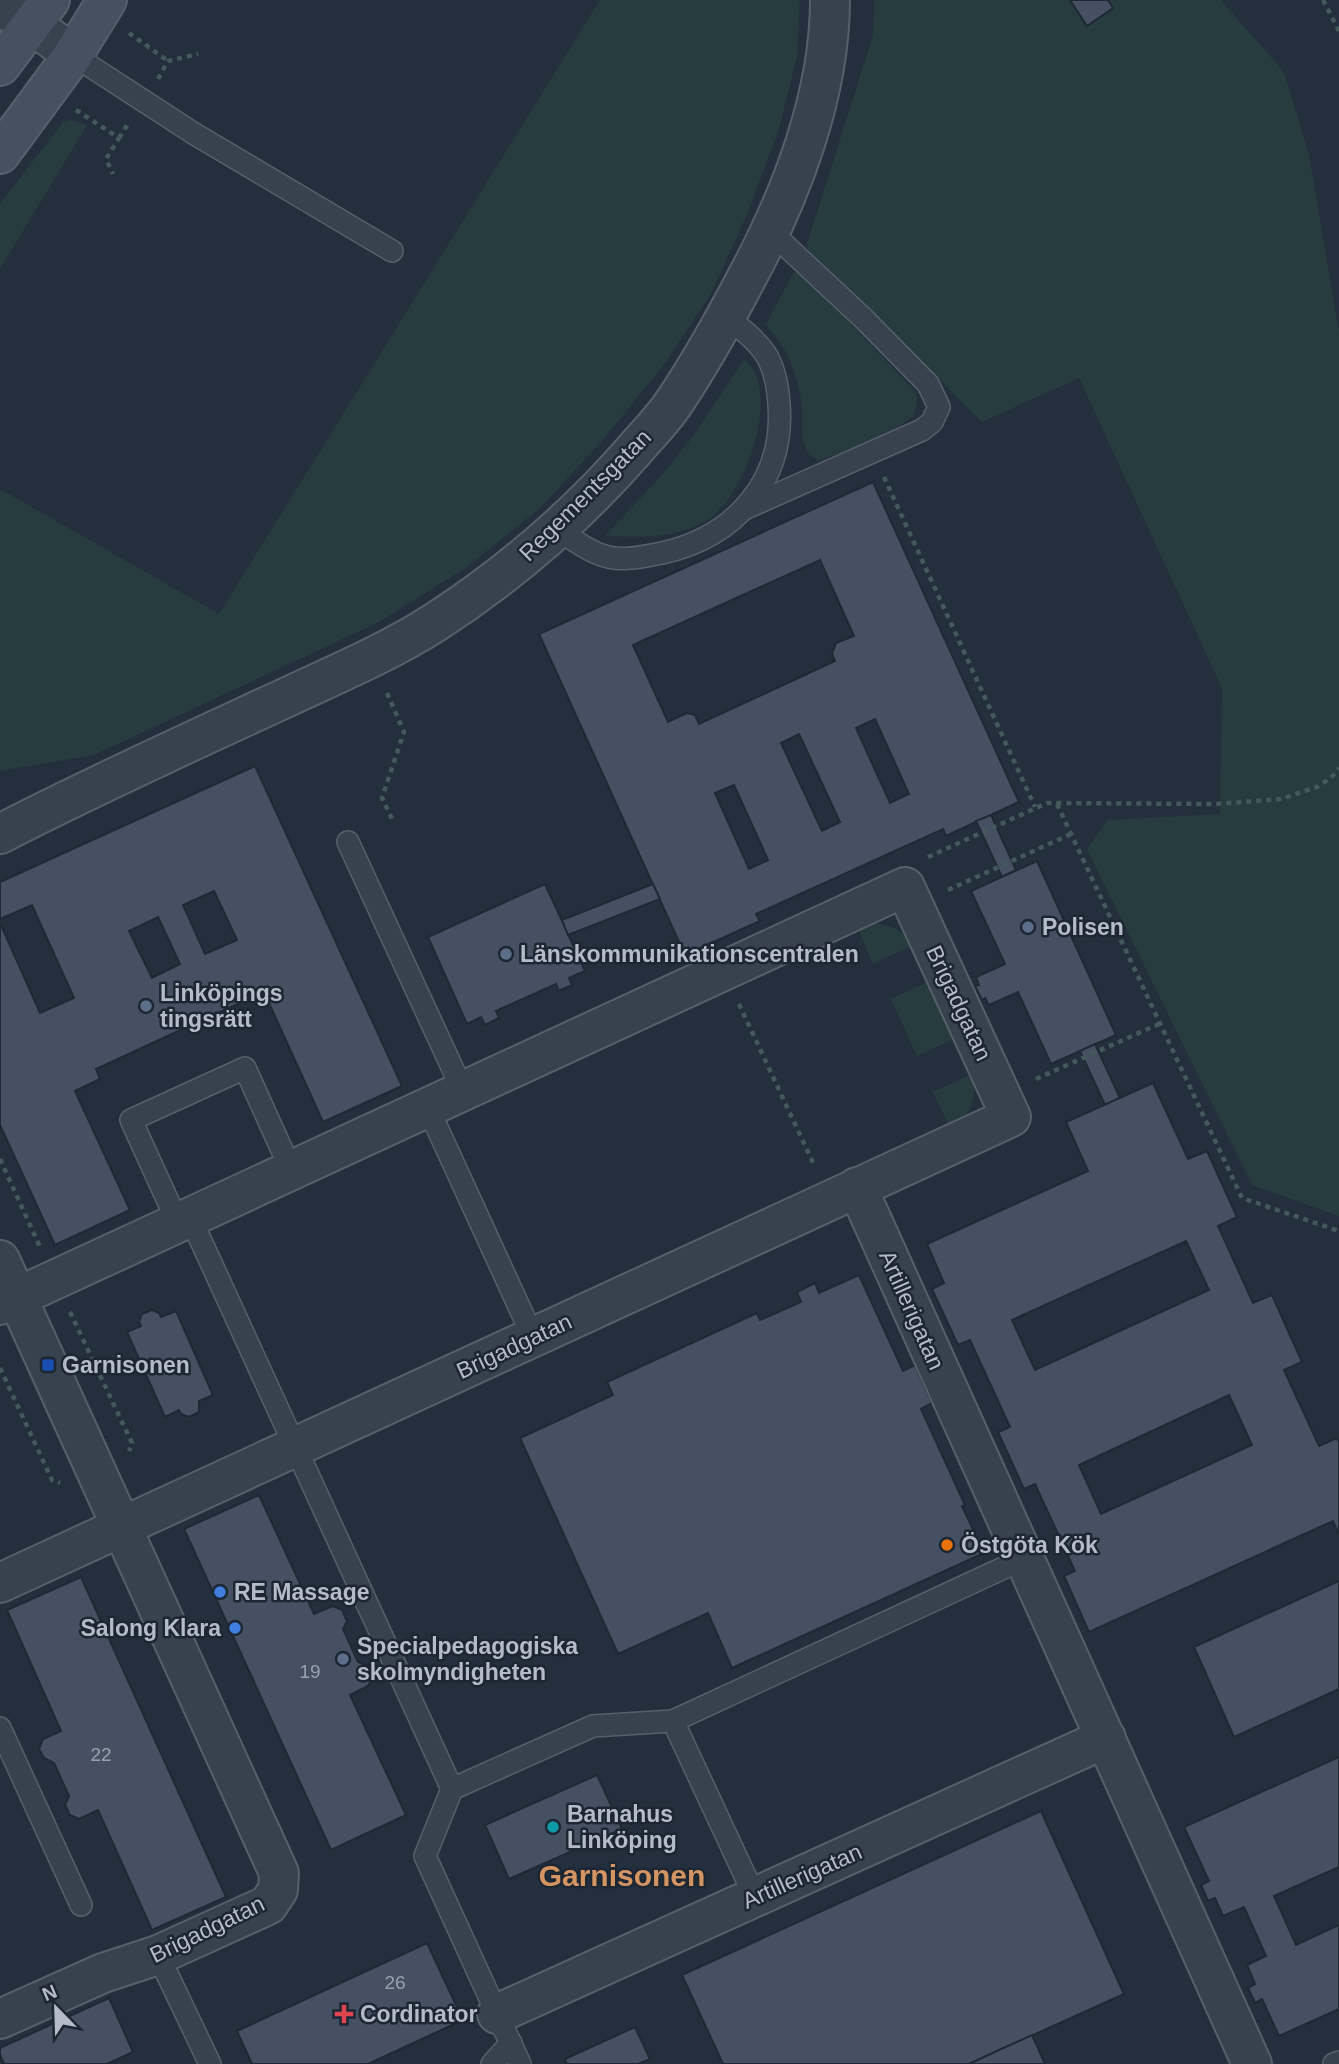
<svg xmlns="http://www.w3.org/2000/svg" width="1339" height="2064" font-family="Helvetica,sans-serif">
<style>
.green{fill:#263c3f}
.building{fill:#455162;stroke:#1f2835;stroke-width:2;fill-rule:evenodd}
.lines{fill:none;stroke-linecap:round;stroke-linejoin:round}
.lane-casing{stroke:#565f6c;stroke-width:24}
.street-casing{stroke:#565f6c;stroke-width:42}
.secondary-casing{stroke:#565f6c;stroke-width:42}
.path{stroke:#44595c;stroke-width:4.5;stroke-dasharray:5 5;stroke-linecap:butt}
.lane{stroke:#38414e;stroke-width:21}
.street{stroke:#38414e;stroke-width:38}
.secondary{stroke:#465061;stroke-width:38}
.service-dot{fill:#5c6f8a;stroke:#1d2633;stroke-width:2.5}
.transit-dot{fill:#1a4fb4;stroke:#1d2633;stroke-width:2.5}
.food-dot{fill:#e8710a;stroke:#1d2633;stroke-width:2.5}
.shop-dot{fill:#3f7fe0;stroke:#1d2633;stroke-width:2.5}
.culture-dot{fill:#0f9aa8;stroke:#1d2633;stroke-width:2.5}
.health-dot{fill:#e0444e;stroke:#1d2633;stroke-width:2.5}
.labels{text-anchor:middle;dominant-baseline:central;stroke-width:5;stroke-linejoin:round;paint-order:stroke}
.number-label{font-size:19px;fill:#98a1af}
.street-label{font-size:23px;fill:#b4bcc9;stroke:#1d2633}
.poi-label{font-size:23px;font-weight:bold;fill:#b4bcc9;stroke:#1d2633;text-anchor:start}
.district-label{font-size:30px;font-weight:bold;fill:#d59563;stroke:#1d2633}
</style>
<rect width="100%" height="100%" fill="#242f3e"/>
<!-- green -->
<g class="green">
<polygon points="600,0 800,0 797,56 779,129 748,212 710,296 663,366 601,442 539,509 464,569 379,622 94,755 0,771 0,489 219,614"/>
<polygon points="874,0 1221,0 1284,72 1309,155 1339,332 1339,1216 1252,1185 1087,849 1108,820 1220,814 1222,688 1079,378 982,422 806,247 873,35"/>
<polygon points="72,120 87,125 0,269 0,204 63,122"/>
<path d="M794 272H801L916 392C918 399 917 407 914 414 905 429 836 456 818 461 795 445 805 426 801 402 800 390 796 377 792 365 787 350 775 337 766 324Z"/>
<path d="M744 359C784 392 745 498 706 521 676 539 638 537 605 536L663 474 694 435Z"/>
<path d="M870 923C888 924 903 929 913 945L873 964 857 927Z"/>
<polygon points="929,981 956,1038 917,1056 891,999"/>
<path d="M972 1074C979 1096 970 1117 950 1128L933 1092Z"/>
</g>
<!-- building -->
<g class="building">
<polygon points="1070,0 1108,0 1113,8 1087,26"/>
<path d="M873 482 1019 802 946 836 943 829 756 914 760 921 685 955 539 634ZM820 560 854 636 836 643 832 654 835 661 699 724 695 715 687 713 668 722 633 645ZM875 719 909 794 890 803 856 728ZM799 734 840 822 822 831 781 743ZM734 785 768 860 749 869 715 793Z"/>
<path d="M255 766 402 1086 323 1122 264 992 172 1034 96 1069 100 1079 75 1091 130 1210 55 1245 0 1125V923L40 1013 74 998 32 905 0 919V882ZM214 891 237 940 205 954 183 905ZM158 917 180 964 152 978 129 931Z"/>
<polygon points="991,815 1016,870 1002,877 976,821"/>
<polygon points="1037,861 1116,1035 1051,1064 1018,992 989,1005 985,998 982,1000 975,986 979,985 976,977 1005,964 971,891"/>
<polygon points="545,884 585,971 569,978 572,985 559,991 556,984 496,1011 499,1018 485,1025 481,1017 467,1024 428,937"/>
<polygon points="653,884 660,899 568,935 562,920"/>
<polygon points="1095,1044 1120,1098 1105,1105 1080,1051"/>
<path d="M1153 1083 1188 1159 1207 1151 1237 1217 1218 1226 1253 1303 1272 1295 1302 1362 1284 1370 1319 1446 1337 1438 1339 1442V1535L1333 1521 1089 1632 1064 1576 1075 1571 1035 1484 1024 1489 998 1432 1010 1427 970 1340 958 1345 932 1289 944 1283 927 1244 1088 1171 1066 1122ZM1186 1241 1209 1290 1035 1370 1012 1320ZM1229 1395 1252 1445 1101 1514 1079 1465Z"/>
<polygon points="859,1275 903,1371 915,1365 932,1403 921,1409 965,1505 962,1506 984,1553 732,1668 708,1613 618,1654 520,1438 613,1395 607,1382 757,1313 760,1320 801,1302 797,1292 815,1283 819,1293"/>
<polygon points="152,1310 159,1313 161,1317 176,1311 213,1395 199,1401 199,1412 189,1417 181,1414 179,1410 165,1417 127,1332 141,1326 139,1322 142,1314"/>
<polygon points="259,1495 314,1614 333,1606 342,1610 347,1621 343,1629 358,1662 368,1666 373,1676 368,1686 350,1695 406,1815 331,1850 184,1529"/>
<polygon points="81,1577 226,1897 152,1930 98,1810 79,1819 70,1815 65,1805 69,1796 54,1763 44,1758 39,1749 43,1739 61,1731 7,1610"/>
<polygon points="1339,1581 1339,1689 1234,1737 1194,1647"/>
<polygon points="1339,1757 1339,1867 1274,1896 1296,1945 1339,1925 1339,2009 1279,2036 1262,1999 1255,2003 1248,1988 1255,1984 1247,1965 1266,1956 1244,1907 1223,1916 1215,1898 1208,1901 1201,1885 1209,1881 1184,1827"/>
<polygon points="597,1775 622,1829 509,1879 485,1825"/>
<polygon points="1041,1811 1124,1994 969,2064 723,2064 682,1975"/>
<polygon points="427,1943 463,2020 368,2064 252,2064 237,2031"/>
<polygon points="109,1998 133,2052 107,2064 4,2064 0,2055 0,2048"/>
<polygon points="635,2027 650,2059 638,2064 567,2064 565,2059"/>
<polygon points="1032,2035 1045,2064 969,2064"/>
</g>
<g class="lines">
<!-- lane casing -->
<g class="lane-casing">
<g id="lane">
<polyline points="73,55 193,133 392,251"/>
<polyline points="744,509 922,430 932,422 939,407 928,384 864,319 771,232"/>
<path d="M557 529C574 540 594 556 614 558 631 560 646 556 662 553 735 537 785 481 779 404 778 388 774 367 765 353 754 338 741 328 726 317"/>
<polyline points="348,842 463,1091"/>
<polyline points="428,1108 533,1337"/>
<polyline points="190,1217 452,1789 425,1856 520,2064"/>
<polyline points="178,1223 131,1120 245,1068 291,1170"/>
<polyline points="673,1721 1023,1559"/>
<polyline points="0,1728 81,1905"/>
<polyline points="452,1789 593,1726 673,1721 755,1897"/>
<polyline points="158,1955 210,2064"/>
<polyline points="492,2064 511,2043"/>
<polyline points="1334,2064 1339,2062"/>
</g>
</g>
<!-- street casing -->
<g class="street-casing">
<g id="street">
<polyline points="0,7 32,24 73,55"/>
<path d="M0 834C93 786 188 743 283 699 334 675 387 653 434 623 510 574 578 515 637 447 649 433 663 419 673 404 700 364 724 321 746 279 791 196 830 95 830 0"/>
<polyline points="857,1187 1252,2064"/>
<polyline points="0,1260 279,1873 278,1890 268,1905 158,1955 103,1973 0,2019"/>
<polyline points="0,1305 905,887 1011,1117 0,1583"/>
<polyline points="497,2014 1106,1738"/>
</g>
</g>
<!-- secondary casing -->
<g class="secondary-casing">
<g id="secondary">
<polyline points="0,66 50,0"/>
<polyline points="0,154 73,55 107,0"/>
</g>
</g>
<!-- path -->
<g class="path">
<polyline points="1323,0 1339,31"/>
<polyline points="129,33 168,61"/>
<polyline points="158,79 168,61 198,54"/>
<polyline points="76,110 119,138 106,159 113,174"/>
<polyline points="119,138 128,124"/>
<polyline points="884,477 1035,807"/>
<polyline points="387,693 404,732 382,798 393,821"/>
<polyline points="1057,804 1242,1198 1339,1231"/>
<polyline points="928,857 1047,803 1215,804 1281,799 1317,787 1331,778 1339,768"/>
<polyline points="948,890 1071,834"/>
<polyline points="739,1004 815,1167"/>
<polyline points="1036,1079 1159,1024"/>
<polyline points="0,1159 40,1247"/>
<polyline points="70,1312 132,1443 129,1451"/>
<polyline points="0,1368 52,1480 60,1483"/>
</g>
<!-- lane -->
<use href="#lane" class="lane"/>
<!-- street -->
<use href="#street" class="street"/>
<!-- secondary -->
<use href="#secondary" class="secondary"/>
</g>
<!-- markers -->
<g class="service-dot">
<circle cx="1028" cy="927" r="7"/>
<circle cx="506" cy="954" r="7"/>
<circle cx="146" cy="1006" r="7"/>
<circle cx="343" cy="1659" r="7"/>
</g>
<rect class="transit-dot" x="41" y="1358" width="14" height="14" rx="3.5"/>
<circle class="food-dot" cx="947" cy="1545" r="7"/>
<g class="shop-dot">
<circle cx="220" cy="1592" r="7"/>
<circle cx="235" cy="1628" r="7"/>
</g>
<circle class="culture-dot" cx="553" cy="1827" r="7"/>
<path class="health-dot" d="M340.5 2003.5h7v7h7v7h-7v7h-7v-7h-7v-7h7z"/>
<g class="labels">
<!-- number labels -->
<g class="number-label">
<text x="310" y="1671">19</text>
<text x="101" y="1754">22</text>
<text x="395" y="1982">26</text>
</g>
<!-- street labels -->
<g class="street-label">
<text transform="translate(585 495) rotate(-45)">Regementsgatan</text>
<text transform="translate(959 1003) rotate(65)">Brigadgatan</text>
<text transform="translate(912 1310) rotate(66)">Artillerigatan</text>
<text transform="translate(514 1346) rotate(-25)">Brigadgatan</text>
<text transform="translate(802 1876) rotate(-24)">Artillerigatan</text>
<text transform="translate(207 1929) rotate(-26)">Brigadgatan</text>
</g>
<!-- poi labels -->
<g class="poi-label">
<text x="1042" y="927">Polisen</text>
<text x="520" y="954">Länskommunikationscentralen</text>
<text x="160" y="993">Linköpings<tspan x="160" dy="26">tingsrätt</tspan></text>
<text x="62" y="1365">Garnisonen</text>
<text x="961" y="1545">Östgöta Kök</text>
<text x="234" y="1592">RE Massage</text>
<text x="221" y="1628" text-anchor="end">Salong Klara</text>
<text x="357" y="1646">Specialpedagogiska<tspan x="357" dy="26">skolmyndigheten</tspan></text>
<text x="567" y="1814">Barnahus<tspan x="567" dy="26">Linköping</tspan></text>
<text x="360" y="2014">Cordinator</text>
</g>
<!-- district labels -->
<g class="district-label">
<text x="622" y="1875">Garnisonen</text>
</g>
</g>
<!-- north arrow -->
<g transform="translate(56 2008) rotate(337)" stroke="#1d2633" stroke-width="5" paint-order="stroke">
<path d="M0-5L12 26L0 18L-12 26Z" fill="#b4bcc9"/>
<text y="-10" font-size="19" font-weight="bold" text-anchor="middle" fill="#b4bcc9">N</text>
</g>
</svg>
